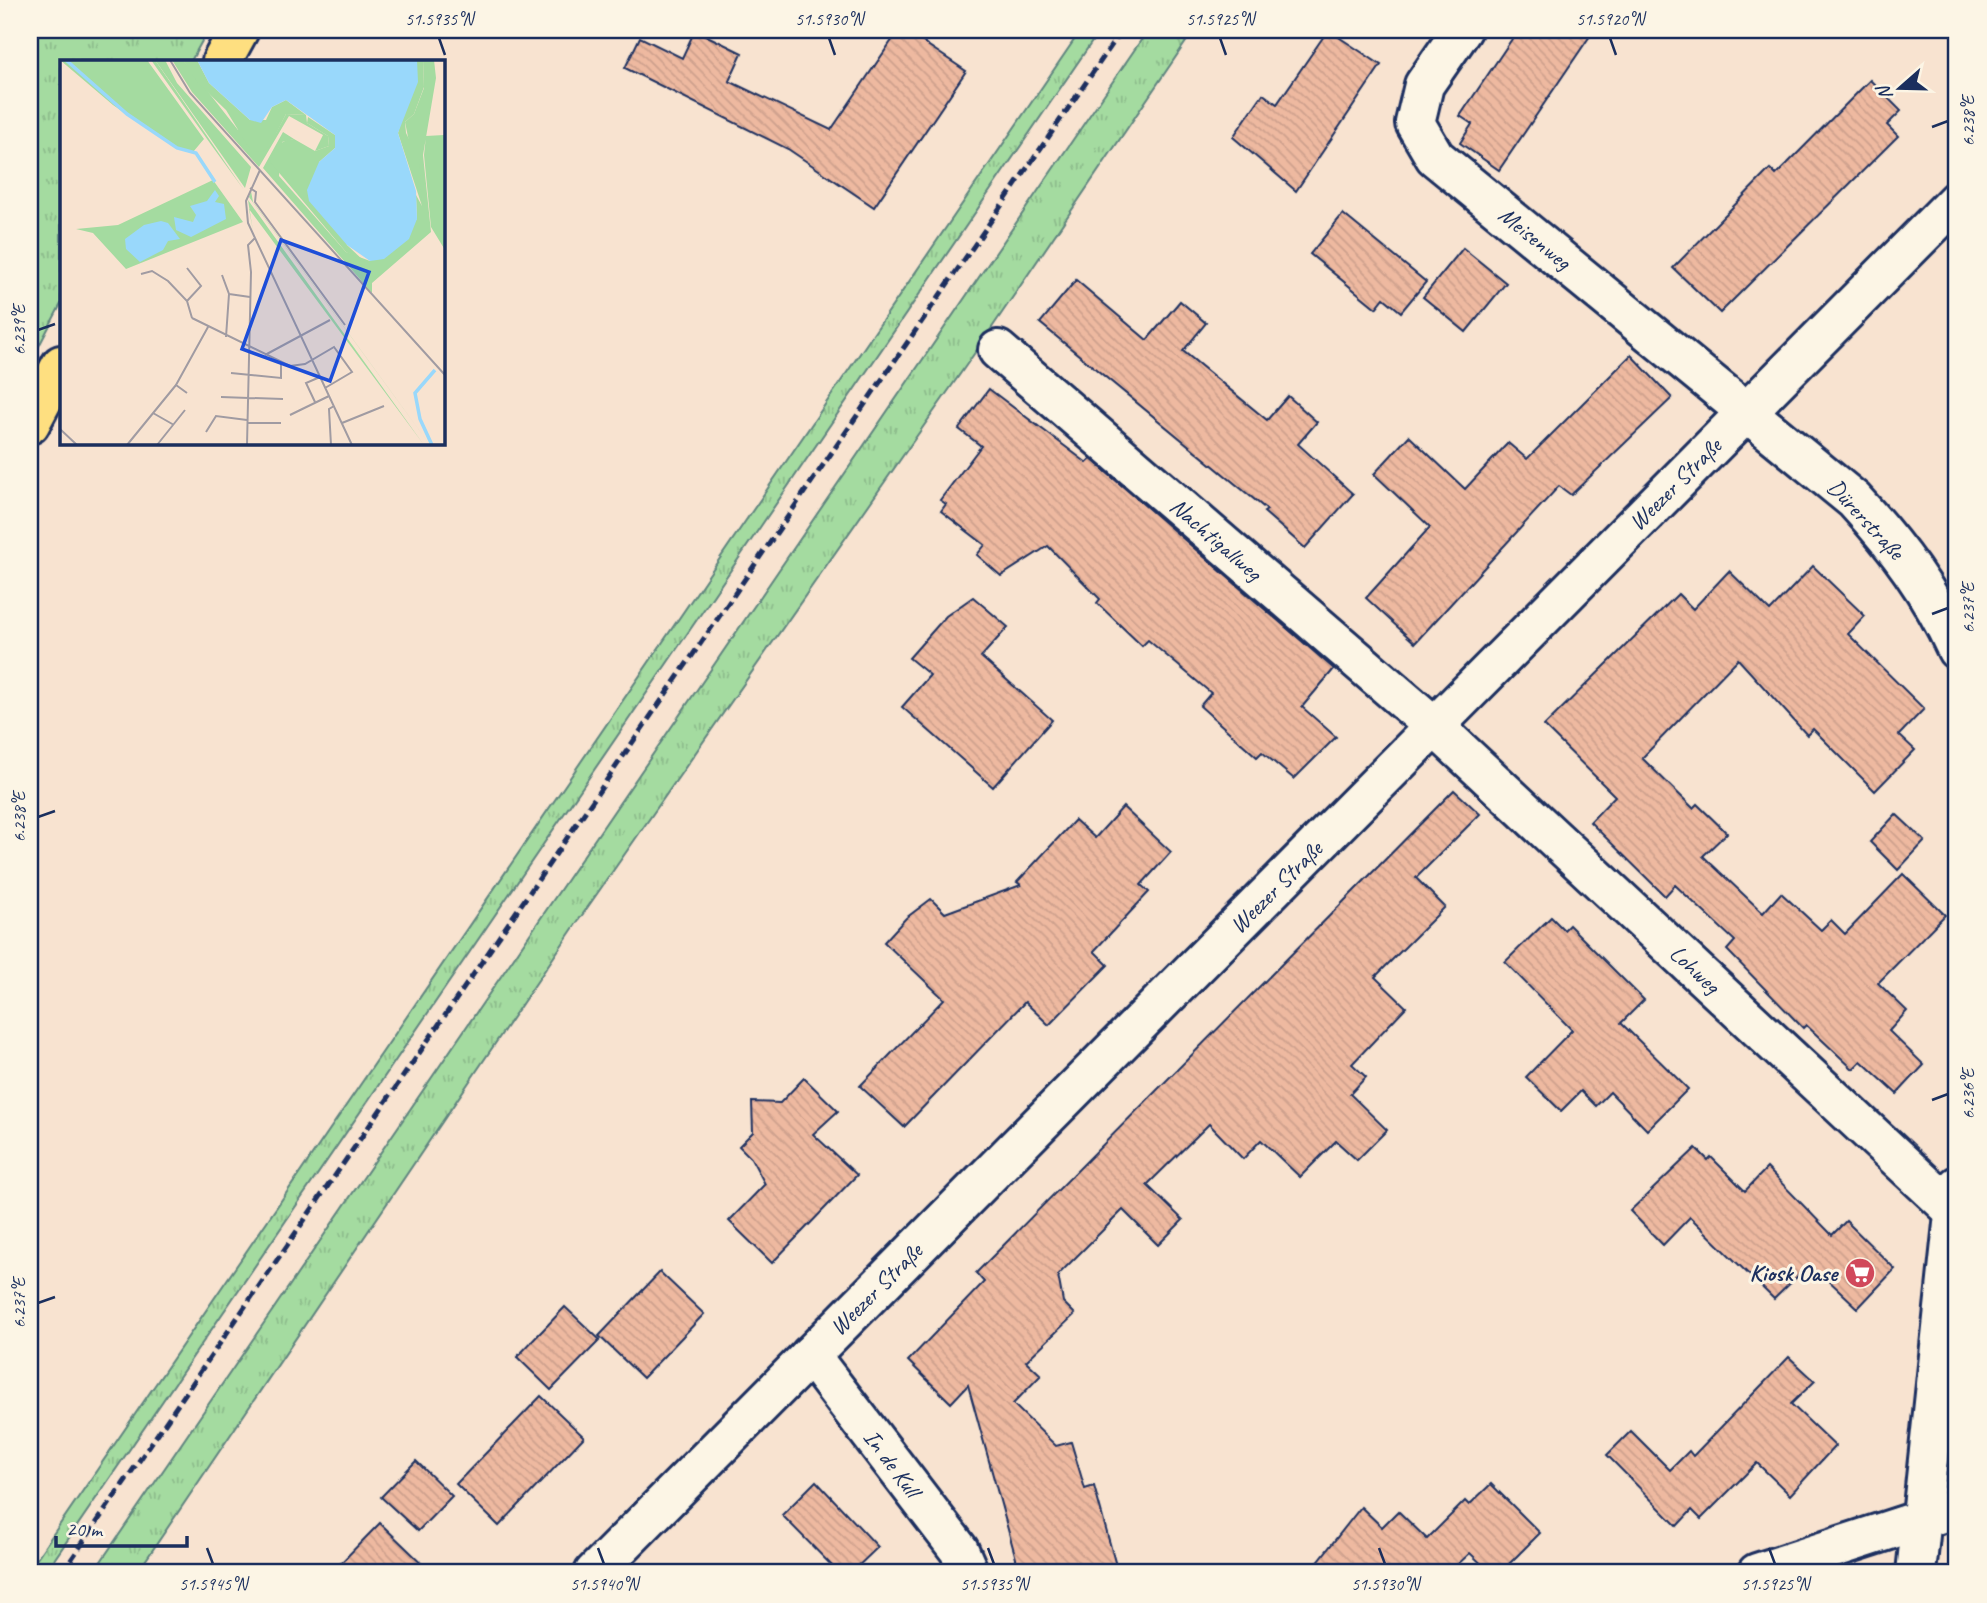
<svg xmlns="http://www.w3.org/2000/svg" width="1987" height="1603" font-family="Caveat,sans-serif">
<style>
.grass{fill:url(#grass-tufts);stroke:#60857f;stroke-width:2}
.building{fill:url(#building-back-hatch);stroke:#1b2f5e;stroke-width:2}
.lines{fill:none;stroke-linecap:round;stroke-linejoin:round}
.street-casing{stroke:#1b2f5e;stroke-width:44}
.primary-casing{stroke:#1b2f5e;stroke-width:44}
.street{stroke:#fcf5e5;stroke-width:38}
.primary{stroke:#fedf80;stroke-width:38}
.rail{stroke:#1b2f5e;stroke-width:5;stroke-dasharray:10 5;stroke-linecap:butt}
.ticks{fill:none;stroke:#1b2f5e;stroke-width:2.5}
.labels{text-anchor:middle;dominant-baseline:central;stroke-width:6;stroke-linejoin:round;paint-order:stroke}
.street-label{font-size:24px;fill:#1b2f5e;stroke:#fcf5e5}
.poi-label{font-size:24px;font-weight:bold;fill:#1b2f5e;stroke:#fcf5e5;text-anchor:end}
.inset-river{fill:none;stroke:#99d8fb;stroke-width:3.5}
.inset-road{fill:none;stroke:#a09ba2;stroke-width:2}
.view{fill:#1d4ed8;fill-opacity:0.15;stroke:#1d4ed8;stroke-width:3.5}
.inset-edge{fill:none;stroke:#1b2f5e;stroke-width:3.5}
.neatline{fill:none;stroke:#1b2f5e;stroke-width:2.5}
.ticks-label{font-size:18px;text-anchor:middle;fill:#1b2f5e}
</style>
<defs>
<pattern id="grass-tufts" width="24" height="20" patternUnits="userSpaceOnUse" patternTransform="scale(1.75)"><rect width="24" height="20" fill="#a4dba0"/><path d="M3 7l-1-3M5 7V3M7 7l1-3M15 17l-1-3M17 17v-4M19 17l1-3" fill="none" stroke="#8dbc8c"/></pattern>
<pattern id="building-back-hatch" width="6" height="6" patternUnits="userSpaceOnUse" patternTransform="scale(1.75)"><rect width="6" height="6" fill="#eeb9a0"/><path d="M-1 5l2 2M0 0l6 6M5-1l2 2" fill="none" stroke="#cc9f8c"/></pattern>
</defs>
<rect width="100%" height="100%" fill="#f8e3d0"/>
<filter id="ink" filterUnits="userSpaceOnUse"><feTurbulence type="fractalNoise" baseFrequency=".0143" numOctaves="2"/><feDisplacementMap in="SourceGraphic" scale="14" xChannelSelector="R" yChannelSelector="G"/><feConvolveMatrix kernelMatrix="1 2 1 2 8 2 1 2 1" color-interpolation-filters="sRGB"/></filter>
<g filter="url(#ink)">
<!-- grass -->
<g class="grass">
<polygon points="30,30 208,30 191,61 61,61 61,304 30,363"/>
<polygon points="1081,30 1100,30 45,1573 30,1573 30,1568"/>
<polygon points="1148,30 1194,30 974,354 578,921 137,1573 93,1573"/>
</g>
<!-- building -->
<g class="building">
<polygon points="695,30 742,53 729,81 831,130 899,30 905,30 966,71 874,207 788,149 625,68 640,37 682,58"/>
<polygon points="1328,30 1381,65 1296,191 1233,137 1263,94 1277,104"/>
<polygon points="1518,30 1594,30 1499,170 1460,143 1472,124 1460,116"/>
<polygon points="1870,80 1901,111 1887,125 1898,136 1720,313 1673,268 1770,169 1776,175"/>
<polygon points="1343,214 1426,282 1401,312 1384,298 1376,308 1310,254"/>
<polygon points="1463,248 1506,283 1466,332 1423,297"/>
<polygon points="1076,280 1147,340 1180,301 1206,323 1183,351 1267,420 1288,396 1317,422 1298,444 1353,494 1305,548 1264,512 1267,510 1040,323"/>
<polygon points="1631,355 1672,398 1571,495 1559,486 1415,643 1366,598 1430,527 1374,474 1409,436 1465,489 1508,443 1527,459"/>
<polygon points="989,389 1087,463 1091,459 1334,669 1302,707 1336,737 1294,779 1262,752 1257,757 1200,706 1211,693 1148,640 1142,646 1097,603 1100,599 1048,546 1001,576 977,555 985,545 941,511 946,504 940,500 981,446 959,429"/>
<polygon points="1813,566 1865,616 1848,634 1924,709 1899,735 1915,750 1875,791 1813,729 1807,735 1738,659 1642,758 1693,808 1697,804 1727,833 1703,856 1763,913 1781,893 1821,930 1831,920 1845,934 1903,874 1945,915 1878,983 1907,1011 1889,1031 1924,1065 1897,1094 1861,1061 1853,1069 1806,1025 1803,1028 1727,950 1735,941 1675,885 1665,896 1590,822 1615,796 1544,726 1678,594 1693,609 1729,571 1770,611"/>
<polygon points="973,597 1008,627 981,657 1052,720 993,787 902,707 930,675 909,658 946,616"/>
<polygon points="1454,790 1480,814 1416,878 1445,907 1375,977 1406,1007 1352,1064 1366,1077 1350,1094 1387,1130 1357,1160 1336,1141 1300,1177 1261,1140 1243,1159 1209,1124 1147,1185 1183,1220 1158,1245 1123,1210 1058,1275 1063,1302 1075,1314 1026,1361 1041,1375 1013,1404 1056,1446 1071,1442 1085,1489 1094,1486 1118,1573 1020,1573 968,1385 951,1403 908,1361 984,1282 976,1273"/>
<polygon points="1123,807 1171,852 1141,885 1149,892 1094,951 1108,965 1049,1025 1025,1002 904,1127 860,1086 944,999 884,942 906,918 931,899 945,913 1021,885 1017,882 1075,820 1095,838"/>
<polygon points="1896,814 1925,841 1898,870 1870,842"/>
<polygon points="1551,917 1564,930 1569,925 1644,1000 1621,1023 1688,1089 1647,1130 1610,1092 1596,1106 1581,1091 1561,1111 1526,1077 1572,1030 1505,962"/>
<polygon points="804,1078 838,1111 813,1134 857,1175 772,1263 729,1221 765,1184 751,1158 739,1146 753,1132 752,1102 780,1103"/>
<polygon points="1696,1148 1708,1160 1711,1157 1745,1191 1767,1168 1832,1235 1846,1221 1895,1269 1858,1308 1825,1277 1820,1281 1807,1267 1774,1299 1690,1217 1663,1245 1630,1211"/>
<polygon points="660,1272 704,1314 643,1378 599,1336"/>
<polygon points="565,1307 600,1340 551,1390 517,1357"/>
<polygon points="1789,1357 1815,1381 1791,1404 1835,1446 1790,1495 1757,1463 1701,1519 1692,1510 1677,1526 1607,1455 1631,1431 1670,1470 1689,1451 1693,1456"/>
<polygon points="541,1396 584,1437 499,1526 456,1484"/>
<polygon points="416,1461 452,1496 418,1531 381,1497"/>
<polygon points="816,1481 878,1547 851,1573 839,1573 782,1515"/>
<polygon points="1491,1484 1540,1533 1500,1573 1491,1573 1470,1553 1455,1567 1461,1573 1309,1573 1361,1507 1382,1527 1398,1511 1427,1539 1465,1501 1469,1505"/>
<polygon points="380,1523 432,1573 331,1573"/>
</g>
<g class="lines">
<!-- street casing -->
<g class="street-casing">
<g id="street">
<path d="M1462 30 1424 85 1415 123 1435 157 1854 500C1898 548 1930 591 1957 650"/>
<polyline points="998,350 1435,727 1954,1211"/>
<polyline points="810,1355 959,1550 969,1573"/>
<polyline points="594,1573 1957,200"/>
<polyline points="1757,1573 1957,1508"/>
<polyline points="1916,1573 1957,1186"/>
</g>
</g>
<!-- primary casing -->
<g class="primary-casing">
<g id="primary">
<polyline points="222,61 239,30"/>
<polyline points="30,424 61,365"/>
</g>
</g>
<!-- street -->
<use href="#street" class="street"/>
<!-- primary -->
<use href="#primary" class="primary"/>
<!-- rail -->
<polyline class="rail" points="62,1573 1122,30"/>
</g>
</g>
<!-- ticks -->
<path class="ticks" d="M439 38 445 55M829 38 835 55M1220 38 1226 55M1610 38 1616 55M1932 127 1948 121M38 330 55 324M1932 614 1948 608M38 817 55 811M1932 1100 1948 1094M38 1303 55 1297M207 1548 213 1564M598 1548 604 1564M988 1548 994 1564M1379 1548 1385 1564M1769 1548 1775 1564"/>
<!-- icons -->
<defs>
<g id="supermarket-disc" transform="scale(1.575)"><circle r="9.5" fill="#d1495b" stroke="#fcf5e5"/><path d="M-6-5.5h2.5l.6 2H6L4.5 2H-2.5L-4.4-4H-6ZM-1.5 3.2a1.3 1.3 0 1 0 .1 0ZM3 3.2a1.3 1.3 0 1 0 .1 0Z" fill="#fff"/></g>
</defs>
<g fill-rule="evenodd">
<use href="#supermarket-disc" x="1860" y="1273"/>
</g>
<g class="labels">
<!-- street labels -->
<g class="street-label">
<text transform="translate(1535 238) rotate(39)">Meisenweg</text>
<text transform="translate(1675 484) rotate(-45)">Weezer Straße</text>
<text transform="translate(1866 519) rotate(47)">Dürerstraße</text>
<text transform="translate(1216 539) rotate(41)">Nachtigallweg</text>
<text transform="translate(1276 887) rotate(-45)">Weezer Straße</text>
<text transform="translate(1695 969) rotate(43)">Lohweg</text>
<text transform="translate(876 1289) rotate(-45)">Weezer Straße</text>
<text transform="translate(892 1463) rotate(53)">In de Kull</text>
</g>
<!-- poi labels -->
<g class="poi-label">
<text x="1837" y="1273">Kiosk Oase</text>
</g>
</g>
<!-- overview -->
<g transform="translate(60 60)">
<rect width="385" height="385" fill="#f8e3d0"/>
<path d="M91 0H95L184 130 152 86ZM112 0H123L178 70 216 73 226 54 246 55 247 63 268 76 269 86 255 91 263 75 229 56 199 107 132 32ZM363 0H374L376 18 363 95 371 172 312 223V233L203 108 223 72 234 79 222 82 219 116 286 192 310 201 357 159 356 135 362 146 345 62 354 54 364 28ZM384 75 385 86V190L371 167 364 95 366 76ZM191 131 193 142 370 385 189 137ZM188 140 364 385 189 149 193 171Z" fill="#a4dba0"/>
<path d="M0 0H87L144 79 133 92 116 88 53 45ZM95 0H105L117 23 191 107 185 128ZM123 0H137L149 23 190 60H206L212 47 226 40 246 55 226 54 210 86 202 92 191 91 166 50 138 23ZM357 0H363L364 27 354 54 345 62 346 73 359 99 362 146 338 73ZM248 57 275 75V88L259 102 287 185 306 203 286 192 210 102 217 85 227 80 234 79 255 91 269 86 268 76 247 63Z" fill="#a4dba0"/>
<path d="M153 120 183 162 66 209 33 173 16 169 58 165Z" fill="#a4dba0"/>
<path d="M137 0H357L358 22 338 73 356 131 357 159 349 179 324 199 310 201 287 185 249 141 247 130 259 102 275 88V75L226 40 212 47 201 63 190 60 149 23ZM155 130 159 136 155 142 164 144 166 159 131 177 116 170 114 157 133 162 136 155 130 146 147 141ZM101 161 108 163 120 179 108 181 103 190 80 202 66 189 65 179 84 165Z" fill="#99d8fb"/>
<path class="inset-river" d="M6 0 67 54 117 88 136 93 155 122M372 385 360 359 355 333 375 310"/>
<path class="inset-road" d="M110 0 130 33 385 315M200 110 186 141 188 163 292 385M190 128 196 132 195 142 285 265M81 214 92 211 108 221 127 241 132 258M162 215 169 234 166 277M169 234 190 237M127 241 141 226 127 208M132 258 230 306 245 304 274 287 292 312 265 328M205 295 270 260M171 313 221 318V303M127 333 116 325 148 267M161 337 223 339M255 342 246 323 260 317M93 353 114 365M230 355 269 336M188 363H221M282 363 324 346M0 369 17 385M146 372 156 356 187 360M67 385 116 325M97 385 125 350M187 385 191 212 188 185 195 178M271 385 269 349 274 346"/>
<path class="view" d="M221 180 309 212 270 321 182 289Z"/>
<rect width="385" height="385" class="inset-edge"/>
</g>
<!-- margin -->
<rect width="1987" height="1603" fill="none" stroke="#fcf5e5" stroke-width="77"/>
<!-- north arrow -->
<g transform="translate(1900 88) rotate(250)" stroke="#fcf5e5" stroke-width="5" paint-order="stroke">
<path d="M0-5L12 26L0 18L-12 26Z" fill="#1b2f5e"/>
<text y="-10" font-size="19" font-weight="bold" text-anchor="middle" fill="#1b2f5e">N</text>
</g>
<!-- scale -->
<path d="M56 1536v10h131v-10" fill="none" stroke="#1b2f5e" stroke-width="3.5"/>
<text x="66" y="1536" font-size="21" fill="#1b2f5e" stroke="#fcf5e5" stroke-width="5" paint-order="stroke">20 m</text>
<rect x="38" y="38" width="1910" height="1526" class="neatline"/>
<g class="ticks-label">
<text x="439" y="25">51.5935°N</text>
<text x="829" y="25">51.5930°N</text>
<text x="1220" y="25">51.5925°N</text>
<text x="1610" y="25">51.5920°N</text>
<text transform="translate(1968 121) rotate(-90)" y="6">6.238°E</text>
<text transform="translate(19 330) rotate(-90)" y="6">6.239°E</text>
<text transform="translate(1968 608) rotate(-90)" y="6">6.237°E</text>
<text transform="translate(19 817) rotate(-90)" y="6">6.238°E</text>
<text transform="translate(1968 1094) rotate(-90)" y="6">6.236°E</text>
<text transform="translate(19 1303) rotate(-90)" y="6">6.237°E</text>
<text x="213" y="1590">51.5945°N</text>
<text x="604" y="1590">51.5940°N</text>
<text x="994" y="1590">51.5935°N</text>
<text x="1385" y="1590">51.5930°N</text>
<text x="1775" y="1590">51.5925°N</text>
</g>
</svg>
